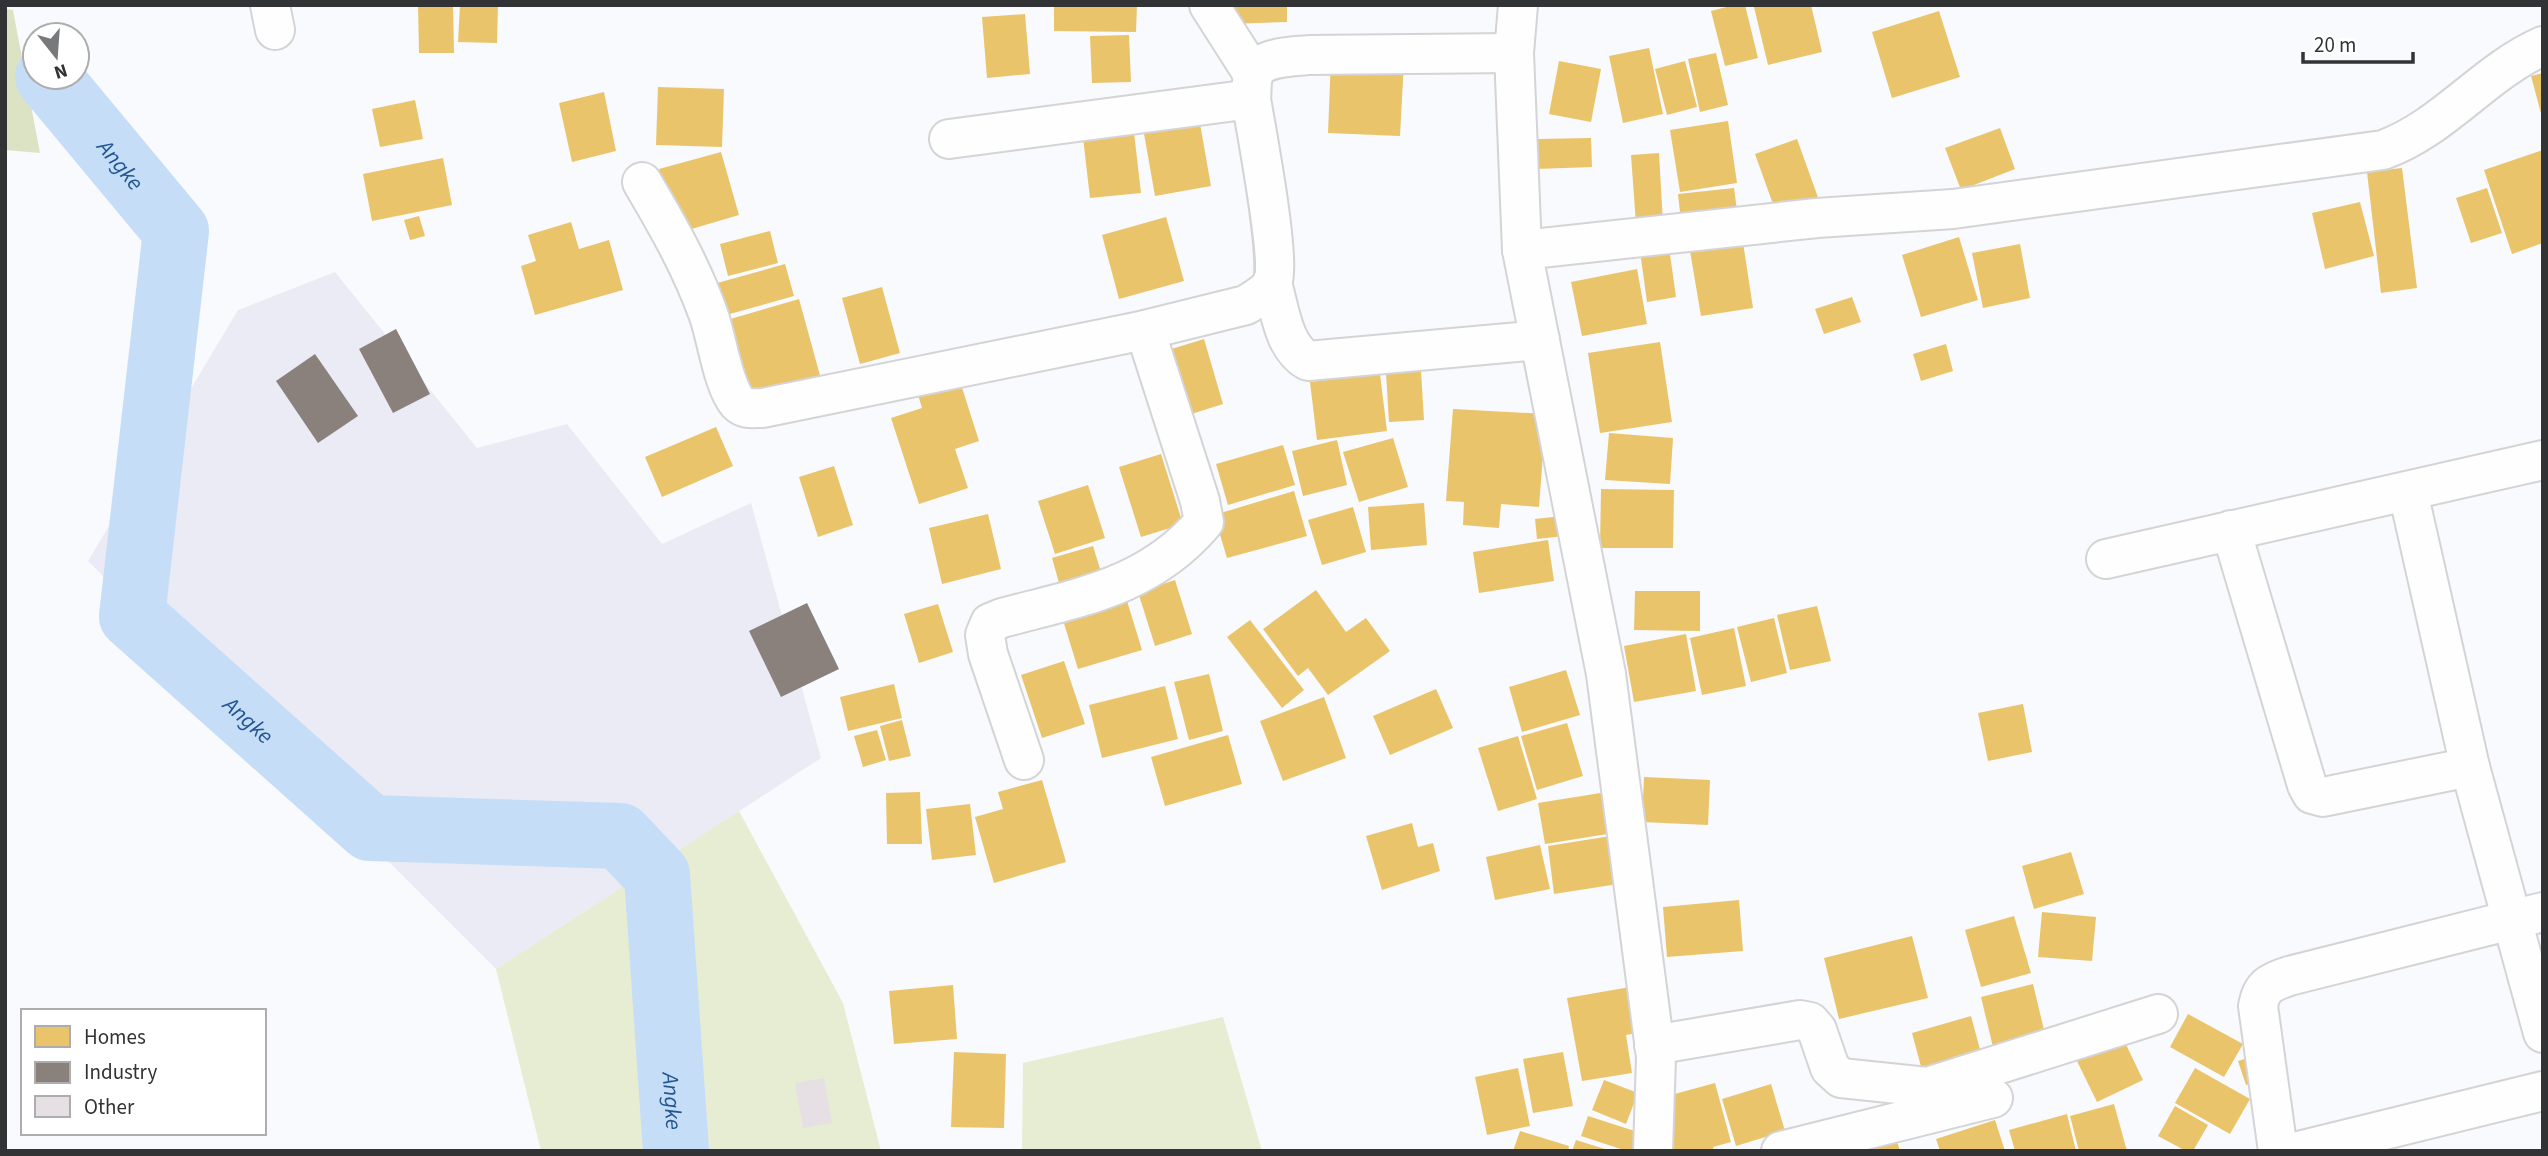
<svg xmlns="http://www.w3.org/2000/svg" width="2548" height="1156" font-family="'Source Sans 3',sans-serif">
<style>
.built{fill:#eaebf4}
.green{fill:#e6edd3}
.forest{fill:#dce3c4}
.homes{fill:#e9c46a}
.industry{fill:#8a817c}
.lines{fill:none;stroke-linecap:round;stroke-linejoin:round}
.river{stroke:#c6ddf8;stroke-width:66}
.building{fill:#e6e0e4}
.street-casing{stroke:#d4d4d6;stroke-width:42}
.street{stroke:#fefeff;stroke-width:38}
.labels{text-anchor:middle;dominant-baseline:central;stroke-width:7;stroke-linejoin:round;paint-order:stroke}
.water-label{font-size:23px;font-style:italic;fill:#215690;stroke:#fff}
</style>
<rect width="100%" height="100%" fill="#f9fafd"/>
<!-- built -->
<polygon class="built" points="335,272 477,448 567,424 662,544 751,503 821,758 496,969 88,561 238,310"/>
<!-- green -->
<g class="green">
<polygon points="739,811 843,1003 881,1151 541,1151 496,969"/>
<polygon points="1223,1017 1262,1151 1022,1151 1023,1063"/>
</g>
<!-- forest -->
<polygon class="forest" points="5,9 13,10 40,153 5,150"/>
<!-- homes -->
<g class="homes">
<polygon points="418,5 453,5 454,53 419,53"/>
<polygon points="460,5 498,5 497,43 458,42"/>
<polygon points="1054,5 1137,5 1136,32 1054,31"/>
<polygon points="1227,5 1287,5 1287,22 1228,24"/>
<polygon points="1734,5 1745,5 1758,58 1725,66 1711,11"/>
<polygon points="1763,5 1811,5 1822,52 1768,65 1754,7"/>
<polygon points="1939,11 1960,77 1892,98 1872,32"/>
<polygon points="1025,14 1030,74 987,78 982,17"/>
<polygon points="1129,35 1131,82 1092,83 1090,36"/>
<polygon points="1649,48 1663,114 1623,123 1609,56"/>
<polygon points="1716,53 1728,105 1700,112 1688,59"/>
<polygon points="1331,58 1404,61 1400,136 1328,133"/>
<polygon points="1559,61 1601,69 1591,122 1549,114"/>
<polygon points="1685,61 1697,107 1667,115 1655,69"/>
<polygon points="2543,73 2543,117 2542,117 2531,76"/>
<polygon points="658,87 724,89 722,147 656,145"/>
<polygon points="604,92 616,151 572,162 559,103"/>
<polygon points="415,100 423,139 380,147 372,109"/>
<polygon points="1199,118 1211,186 1155,196 1143,128"/>
<polygon points="1728,121 1737,183 1680,192 1670,130"/>
<polygon points="1133,124 1141,193 1090,198 1082,129"/>
<polygon points="2000,128 2015,169 1961,190 1945,148"/>
<polygon points="1591,138 1592,167 1536,169 1536,139"/>
<polygon points="1797,139 1820,203 1778,218 1755,154"/>
<polygon points="2543,150 2543,243 2512,254 2484,170"/>
<polygon points="721,152 739,215 678,233 659,169"/>
<polygon points="1659,153 1663,223 1636,224 1631,155"/>
<polygon points="443,158 452,205 372,221 363,174"/>
<polygon points="2402,168 2417,288 2381,293 2367,172"/>
<polygon points="1734,188 1739,225 1682,231 1678,194"/>
<polygon points="2487,188 2502,233 2471,243 2456,198"/>
<polygon points="2360,202 2374,256 2325,269 2312,213"/>
<polygon points="419,216 425,236 410,240 404,220"/>
<polygon points="1166,217 1184,281 1119,299 1102,235"/>
<polygon points="571,222 579,249 609,240 623,290 535,315 521,266 536,261 528,235"/>
<polygon points="770,231 778,263 728,276 720,244"/>
<polygon points="1742,236 1753,308 1701,316 1689,245"/>
<polygon points="1959,237 1978,300 1921,317 1902,255"/>
<polygon points="1668,240 1676,297 1647,302 1639,244"/>
<polygon points="2020,244 2030,298 1983,308 1972,253"/>
<polygon points="785,264 794,296 719,317 710,285"/>
<polygon points="1637,269 1647,324 1582,336 1571,282"/>
<polygon points="882,287 900,353 860,364 842,298"/>
<polygon points="1852,297 1861,322 1824,334 1815,309"/>
<polygon points="799,299 821,379 742,401 720,322"/>
<polygon points="1204,339 1223,404 1185,416 1165,351"/>
<polygon points="1660,342 1672,422 1600,433 1588,353"/>
<polygon points="1946,344 1953,371 1921,381 1913,354"/>
<polygon points="1421,371 1424,420 1389,422 1386,373"/>
<polygon points="1380,374 1387,431 1317,440 1310,382"/>
<polygon points="958,375 979,441 955,449 968,488 919,504 891,418 922,408 916,388"/>
<polygon points="1453,409 1546,414 1539,507 1501,504 1499,528 1463,525 1464,502 1446,501"/>
<polygon points="716,427 733,466 662,497 645,457"/>
<polygon points="1609,433 1673,438 1670,484 1605,480"/>
<polygon points="1393,438 1408,487 1359,502 1343,452"/>
<polygon points="1337,440 1347,485 1303,496 1292,451"/>
<polygon points="1283,445 1295,485 1228,505 1216,464"/>
<polygon points="1161,454 1183,524 1141,537 1119,467"/>
<polygon points="834,466 853,525 818,537 799,477"/>
<polygon points="1088,485 1105,538 1055,554 1038,501"/>
<polygon points="1601,489 1674,490 1673,548 1600,548"/>
<polygon points="1294,491 1307,536 1227,558 1214,515"/>
<polygon points="1424,503 1427,545 1371,550 1368,507"/>
<polygon points="1353,507 1366,552 1322,565 1308,520"/>
<polygon points="988,514 1001,569 942,584 929,528"/>
<polygon points="1562,516 1564,536 1537,539 1535,519"/>
<polygon points="1548,540 1554,581 1479,593 1473,552"/>
<polygon points="1093,546 1105,585 1063,597 1052,558"/>
<polygon points="1175,580 1192,634 1155,646 1138,592"/>
<polygon points="1316,590 1346,632 1366,618 1390,651 1328,695 1308,668 1298,676 1263,629"/>
<polygon points="1635,591 1700,591 1700,631 1634,630"/>
<polygon points="1127,601 1142,650 1078,669 1063,620"/>
<polygon points="938,604 953,652 919,663 904,614"/>
<polygon points="1817,606 1831,661 1790,670 1777,615"/>
<polygon points="1774,618 1787,673 1751,682 1737,627"/>
<polygon points="1250,620 1304,690 1282,708 1227,637"/>
<polygon points="1734,628 1746,686 1702,695 1690,638"/>
<polygon points="1686,634 1696,691 1634,702 1624,646"/>
<polygon points="1064,661 1085,724 1042,738 1021,675"/>
<polygon points="1566,670 1580,715 1522,732 1509,687"/>
<polygon points="1209,674 1223,731 1189,740 1174,682"/>
<polygon points="894,684 902,718 848,731 840,697"/>
<polygon points="1165,686 1178,739 1102,758 1089,705"/>
<polygon points="1436,689 1453,728 1390,755 1373,716"/>
<polygon points="1324,697 1346,758 1283,781 1260,721"/>
<polygon points="2023,704 2032,752 1988,761 1978,713"/>
<polygon points="902,720 911,756 889,761 880,726"/>
<polygon points="1567,723 1583,776 1537,790 1521,736"/>
<polygon points="877,730 886,760 863,767 854,736"/>
<polygon points="1228,735 1242,784 1165,806 1151,757"/>
<polygon points="1518,736 1537,799 1498,811 1478,748"/>
<polygon points="1644,777 1710,780 1708,825 1642,822"/>
<polygon points="1042,780 1066,862 994,883 975,817 1003,809 998,792"/>
<polygon points="1613,791 1620,832 1545,844 1538,803"/>
<polygon points="920,792 922,844 887,844 886,793"/>
<polygon points="970,804 976,855 932,860 926,809"/>
<polygon points="1412,823 1418,847 1433,843 1440,871 1382,890 1366,836"/>
<polygon points="1617,835 1624,883 1554,894 1548,846"/>
<polygon points="1540,845 1550,889 1495,900 1486,857"/>
<polygon points="2071,852 2084,894 2034,909 2022,866"/>
<polygon points="1739,900 1743,951 1667,957 1663,907"/>
<polygon points="2042,912 2096,917 2092,961 2038,957"/>
<polygon points="2014,916 2031,973 1981,987 1965,930"/>
<polygon points="1912,936 1928,998 1839,1019 1824,958"/>
<polygon points="2033,984 2045,1034 1993,1047 1981,997"/>
<polygon points="953,985 957,1039 894,1044 889,991"/>
<polygon points="1630,987 1637,1033 1626,1035 1632,1073 1582,1081 1567,998"/>
<polygon points="2188,1014 2243,1044 2224,1077 2170,1047"/>
<polygon points="1971,1016 1982,1057 1923,1074 1912,1033"/>
<polygon points="2120,1032 2143,1080 2097,1102 2074,1055"/>
<polygon points="954,1052 1006,1054 1004,1128 951,1127"/>
<polygon points="1563,1052 1573,1106 1533,1113 1523,1059"/>
<polygon points="2257,1055 2265,1079 2246,1085 2238,1061"/>
<polygon points="1518,1068 1530,1126 1487,1135 1475,1077"/>
<polygon points="2195,1068 2250,1099 2230,1134 2175,1103"/>
<polygon points="1604,1080 1638,1093 1626,1124 1592,1110"/>
<polygon points="1715,1083 1731,1142 1713,1147 1714,1151 1674,1151 1660,1098"/>
<polygon points="1771,1084 1785,1131 1736,1146 1722,1099"/>
<polygon points="2114,1104 2127,1151 2079,1151 2070,1116"/>
<polygon points="2175,1106 2208,1125 2193,1151 2186,1151 2158,1136"/>
<polygon points="2067,1114 2076,1151 2015,1151 2009,1130"/>
<polygon points="1588,1116 1644,1134 1639,1151 1627,1151 1581,1136"/>
<polygon points="1995,1120 2005,1151 1940,1151 1936,1139"/>
<polygon points="1520,1131 1569,1146 1568,1151 1513,1151"/>
<polygon points="1894,1131 1900,1151 1840,1151"/>
<polygon points="1576,1140 1608,1150 1608,1151 1572,1151"/>
</g>
<!-- industry -->
<g class="industry">
<polygon points="396,329 430,394 393,413 359,349"/>
<polygon points="315,354 358,416 318,443 276,381"/>
<polygon points="807,603 839,669 781,697 749,631"/>
</g>
<g class="lines">
<!-- river -->
<path class="river" id="s1" d="M48 77 176 231 132 616 370 828 620 836 657 875 676 1151"/>
</g>
<!-- building -->
<polygon class="building" points="824,1078 832,1123 803,1128 795,1083"/>
<g class="lines">
<!-- street casing -->
<g class="street-casing">
<g id="street">
<polyline points="270,5 275,30"/>
<polyline points="1209,5 1253,74"/>
<polyline points="1518,5 1514,53 1522,250 1606,674 1656,1057 1653,1151"/>
<polyline points="949,139 1251,99"/>
<path d="M642 182C668 226 692 268 709 316 717 339 723 386 738 403 745 410 753 408 763 408L1145 330"/>
<path d="M1522 250 1817 218 1953 209 2383 150C2444 128 2484 72 2543 46"/>
<path d="M1272 283C1280 310 1283 347 1308 361L1540 340"/>
<polyline points="2408,492 2470,767 2543,1033"/>
<polyline points="2231,530 2307,785 2312,794 2323,797 2470,767"/>
<polyline points="2106,559 2543,460"/>
<path d="M1024 760 988 654 985 635 990 623 1002 618C1080 597 1149 587 1204 522L1200 501 1145 330 1246 305C1255 299 1267 293 1272 284 1282 264 1256 129 1251 99 1252 92 1251 83 1253 76 1259 56 1292 57 1309 55L1514 53"/>
<polyline points="1654,1045 1800,1020 1810,1022 1817,1030 1830,1068 1841,1078 1927,1087 2158,1014"/>
<polyline points="1781,1151 1993,1098"/>
<path d="M2278 1151 2258 1006C2262 985 2270 983 2289 976L2543 912"/>
<polyline points="2299,1151 2543,1091"/>
</g>
</g>
<!-- street -->
<use href="#street" class="street"/>
</g>
<g class="labels">
<!-- water labels -->
<g class="water-label">
<text stroke="none"><textPath href="#s1" startOffset="114">Angke</textPath></text>
<text stroke="none"><textPath href="#s1" startOffset="744">Angke</textPath></text>
<text stroke="none"><textPath href="#s1" startOffset="1437">Angke</textPath></text>
</g>
</g>
<!-- border -->
<rect width="2548" height="1156" fill="none" stroke="#323335" stroke-width="14"/>
<!-- legend -->
<rect x="21" y="1009" width="245" height="126" fill="#ffffff" stroke="#adadae" stroke-width="2"/>
<rect x="35" y="1026" width="35" height="21" fill="#e9c46a" stroke="#adadae" stroke-width="2"/>
<text x="84" y="1044" font-size="21" fill="#323335">Homes</text>
<rect x="35" y="1062" width="35" height="21" fill="#8a817c" stroke="#adadae" stroke-width="2"/>
<text x="84" y="1079" font-size="21" fill="#323335">Industry</text>
<rect x="35" y="1096" width="35" height="21" fill="#e6e0e4" stroke="#adadae" stroke-width="2"/>
<text x="84" y="1114" font-size="21" fill="#323335">Other</text>
<!-- north arrow -->
<g transform="translate(56 56) rotate(163)"><circle r="33" fill="#ffffff" stroke="#adadae" stroke-width="2"/>
<path d="M0-5L12 26L0 18L-12 26Z" fill="#78797b"/>
<text y="-10" font-size="19" font-weight="bold" text-anchor="middle" fill="#323335">N</text>
</g>
<!-- scale -->
<path d="M2303 52v10h110v-10" fill="none" stroke="#323335" stroke-width="3.5"/>
<text x="2314" y="52" font-size="21" fill="#323335" stroke="#ffffff" stroke-width="5" paint-order="stroke">20 m</text>
</svg>
